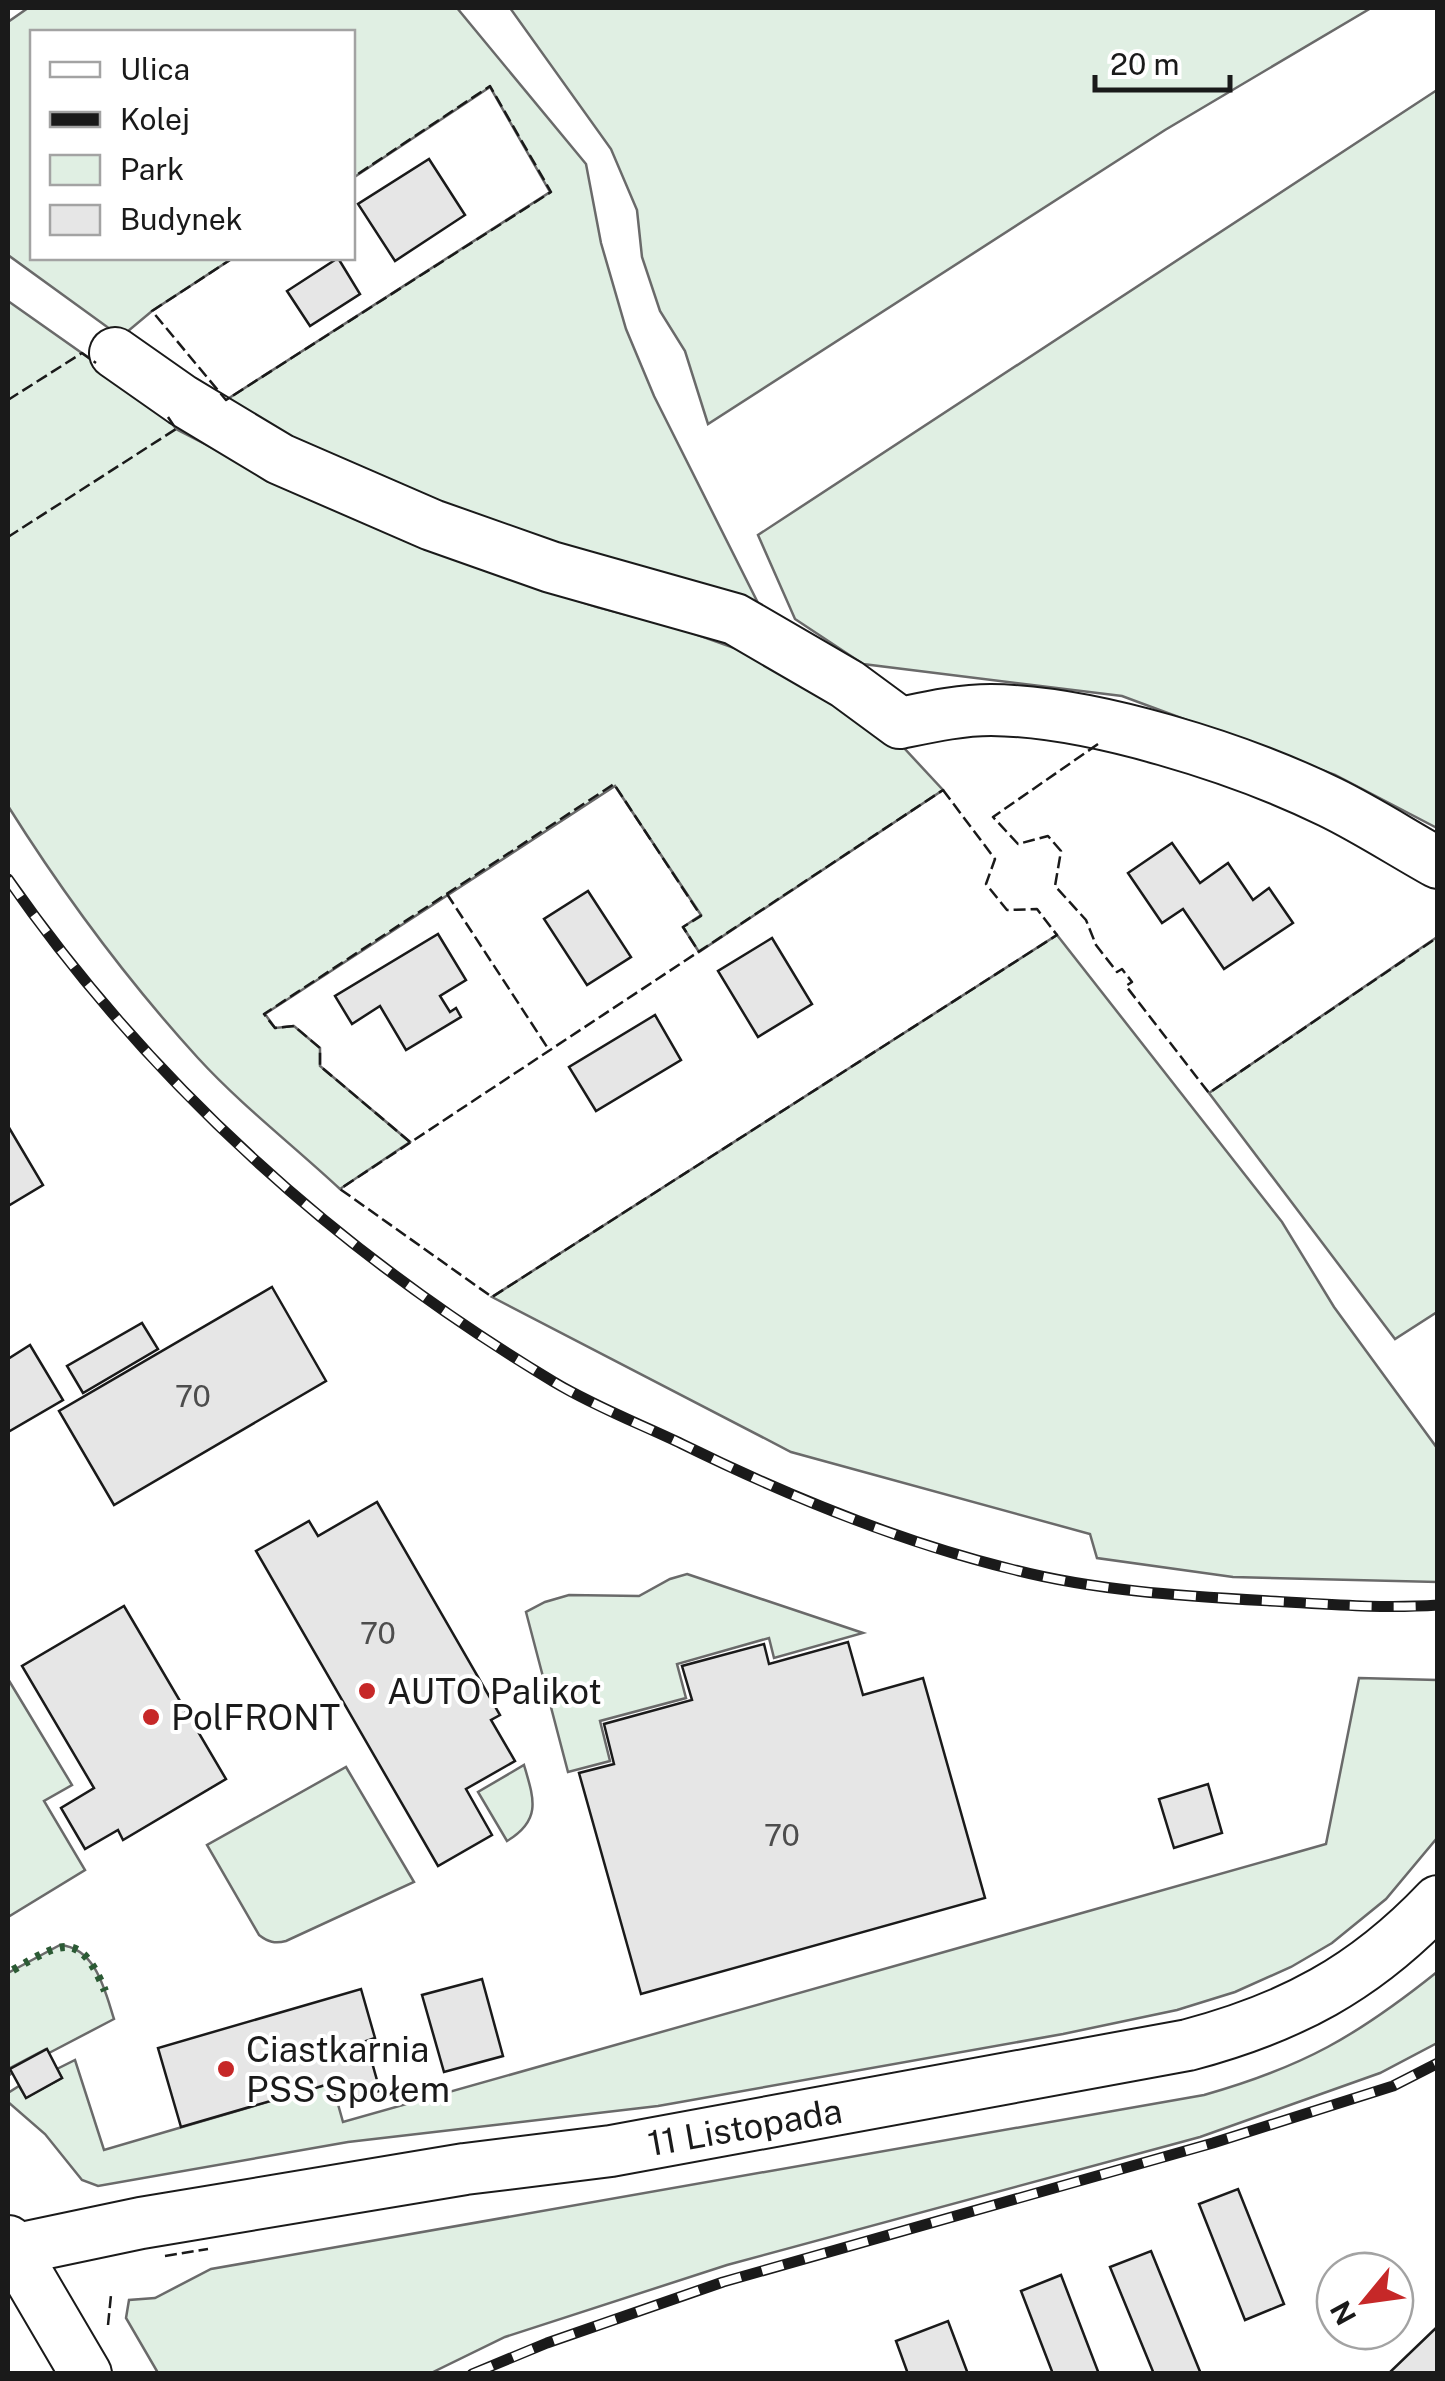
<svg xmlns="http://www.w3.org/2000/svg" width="1445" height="2381" font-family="'Public Sans',sans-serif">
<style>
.green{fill:#e0efe3;stroke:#6a6a6a;stroke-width:2.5}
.building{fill:#e6e6e6;stroke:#1a1a1a;stroke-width:2.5}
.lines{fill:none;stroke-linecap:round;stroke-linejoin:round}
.minor-casing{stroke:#1a1a1a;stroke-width:54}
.minor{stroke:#fff;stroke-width:50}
.rail-casing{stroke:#1a1a1a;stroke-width:11}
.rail{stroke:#fff;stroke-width:8;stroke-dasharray:22;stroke-linecap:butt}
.hedge{stroke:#2b5a34;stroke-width:8;stroke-dasharray:5 8;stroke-linecap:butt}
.fence{stroke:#1a1a1a;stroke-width:2.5;stroke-dasharray:12 5;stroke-linecap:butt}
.poi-dot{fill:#c62828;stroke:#fff;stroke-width:4}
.labels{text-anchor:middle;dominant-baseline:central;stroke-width:8;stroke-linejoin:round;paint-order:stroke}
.number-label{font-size:30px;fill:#4d4d4d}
.poi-label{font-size:35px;fill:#1a1a1a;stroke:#fff;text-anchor:start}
.street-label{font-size:35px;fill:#1a1a1a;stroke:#fff}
</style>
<rect width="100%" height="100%" fill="#fff"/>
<!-- green -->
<g class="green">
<polygon points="28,8 457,8 586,164 601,243 626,329 654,396 757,601 734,608 323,467 226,400 550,192 490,87 353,178 352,32 32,32 32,258 233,258 152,311 121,337 8,255 8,22"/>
<polygon points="510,8 1371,8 1165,130 708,424 685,351 660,311 642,257 637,210 611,149"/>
<polygon points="1437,90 1437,828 1335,775 1122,696 863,664 795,619 758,535"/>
<path d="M8 301 164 411 176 429 271 478 487 571 597 607 681 629 796 670 878 720 943 790 699 952 683 927 701 915 615 786 265 1014 275 1028 294 1026 320 1048V1066L410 1142 340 1189C294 1146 241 1105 198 1058 127 980 64 895 8 806Z"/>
<polygon points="1057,935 1282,1222 1334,1307 1437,1448 1437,1582 1233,1577 1097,1558 1090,1534 791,1452 492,1297"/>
<polygon points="1437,937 1437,1312 1395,1339 1209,1093"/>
<polygon points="687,1574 863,1633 774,1658 769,1638 677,1664 686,1698 600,1721 610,1761 568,1772 526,1612 545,1602 569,1595 639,1596 670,1579"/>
<polygon points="1359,1678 1437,1680 1437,1838 1386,1899 1332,1943 1291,1967 1235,1992 1177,2010 1063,2034 658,2106 348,2142 98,2186 82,2180 45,2134 8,2102 8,2093 19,2086 26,2097 62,2078 57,2069 75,2060 104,2150 332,2083 343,2122 1326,1844"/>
<polygon points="8,1679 72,1785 44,1801 85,1870 8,1917"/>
<path d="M524 1765C534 1799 542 1820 507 1841L478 1792Z"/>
<path d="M346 1767 414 1882 286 1941C275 1944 268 1942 259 1935L207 1845Z"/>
<path d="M60 1945C96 1948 105 1991 114 2019L49 2053 46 2049 10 2068 12 2073 8 2076V1973Z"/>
<path d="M1437 1972V2043L1380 2073 1200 2137 727 2265 505 2337 431 2373H158L126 2318 129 2300 155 2298 211 2269 1204 2095C1303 2067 1357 2036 1437 1972Z"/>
</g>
<!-- building -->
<g class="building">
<polygon points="429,159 465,215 395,261 358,204"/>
<polygon points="338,258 360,294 310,326 287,291"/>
<polygon points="1172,843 1200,883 1228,863 1253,900 1269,888 1293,923 1224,969 1183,909 1162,923 1128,873"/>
<polygon points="588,891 631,957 587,985 544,919"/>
<polygon points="438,934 466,980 440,996 450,1012 456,1008 461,1017 406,1050 380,1006 352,1024 335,996"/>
<polygon points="772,938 812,1004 758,1037 718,971"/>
<polygon points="655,1015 681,1060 596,1111 569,1067"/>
<polygon points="8,1126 43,1185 8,1206"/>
<polygon points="272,1287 326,1381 114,1505 59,1411"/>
<polygon points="142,1323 158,1349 83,1393 67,1366"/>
<polygon points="30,1345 63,1400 8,1432 8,1359"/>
<polygon points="377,1502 500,1715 491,1720 515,1761 466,1789 492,1835 438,1866 256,1551 309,1521 318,1536"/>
<polygon points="124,1606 226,1779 123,1840 118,1830 85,1849 61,1808 94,1788 22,1666"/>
<polygon points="848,1642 863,1695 923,1678 985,1898 641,1994 579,1773 614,1764 604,1724 692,1700 682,1666 764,1644 769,1664"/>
<polygon points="1208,1784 1222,1833 1174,1848 1159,1799"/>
<polygon points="482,1979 503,2056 444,2072 422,1995"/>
<polygon points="361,1989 375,2038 366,2041 380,2091 337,2103 332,2083 181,2127 158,2048"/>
<polygon points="47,2049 62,2078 26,2098 10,2069"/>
<polygon points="1238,2189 1284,2304 1245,2320 1199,2204"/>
<polygon points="1151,2251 1201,2374 1154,2374 1110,2267"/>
<polygon points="1061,2275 1099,2374 1053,2374 1021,2291"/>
<polygon points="948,2321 968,2374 908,2374 896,2341"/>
<polygon points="1438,2326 1438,2374 1388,2374"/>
</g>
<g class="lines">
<!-- minor casing -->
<g class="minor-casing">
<g id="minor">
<path d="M115 353 182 400 280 459 432 525 551 567 735 619 847 684 900 723C929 717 960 710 991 710 1092 711 1240 758 1330 802 1367 820 1402 843 1438 863"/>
<polyline points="8,2241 86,2374"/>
<path d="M8 2251 141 2223 465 2169 611 2151 1188 2045C1290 2018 1364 1979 1438 1901"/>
</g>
</g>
<!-- minor -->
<use href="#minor" class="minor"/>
<!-- rail casing -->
<g class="rail-casing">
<g id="rail">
<path d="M8 879C151 1084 339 1253 554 1382 594 1406 640 1424 682 1444 788 1496 897 1541 1011 1569 1095 1591 1184 1596 1270 1601 1326 1604 1381 1609 1438 1605"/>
<polyline points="472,2374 547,2343 723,2282 1213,2143 1393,2086 1438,2063"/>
</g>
</g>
<!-- rail -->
<use href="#rail" class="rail"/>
<!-- hedge -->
<path class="hedge" d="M13 1970C62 1942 80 1930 105 1991"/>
<!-- fence -->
<g class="fence">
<polyline points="233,258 152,311 226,400 551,192 490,86 352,178"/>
<polyline points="8,400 82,353 96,363"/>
<polyline points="8,537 176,429 168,417"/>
<polyline points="1098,744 993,817 1018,844 1048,836 1061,851 1055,886 1086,920 1096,945 1117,972 1122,969 1132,982 1126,986 1209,1093 1438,937"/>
<polygon points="943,790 995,859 986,884 1007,910 1037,909 1057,935 492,1297 340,1189"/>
<polyline points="447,894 549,1050"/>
<polyline points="410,1142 320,1066 320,1048 294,1026 275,1028 264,1014 614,784 701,916 683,927 699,952"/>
<polyline points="165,2256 208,2249"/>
<polyline points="108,2325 111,2295"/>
</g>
</g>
<!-- markers -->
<g class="poi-dot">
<circle cx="367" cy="1691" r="10"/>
<circle cx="151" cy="1717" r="10"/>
<circle cx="226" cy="2069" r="10"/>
</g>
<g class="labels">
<!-- number labels -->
<g class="number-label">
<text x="193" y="1396">70</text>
<text x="378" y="1633">70</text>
<text x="782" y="1835">70</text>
</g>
<!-- poi labels -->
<g class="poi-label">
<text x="387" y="1691">AUTO Palikot</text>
<text x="171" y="1717">PolFRONT</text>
<text x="246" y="2049">Ciastkarnia<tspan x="246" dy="40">PSS Społem</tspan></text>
</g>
<!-- street labels -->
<g class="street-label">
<text transform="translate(745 2127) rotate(-10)">11 Listopada</text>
</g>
</g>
<!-- border -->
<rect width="1445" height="2381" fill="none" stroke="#1a1a1a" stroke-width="20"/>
<!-- legend -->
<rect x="30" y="30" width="325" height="230" fill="#ffffff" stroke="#a3a3a3" stroke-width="2.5"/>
<rect x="50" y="62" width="50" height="15" fill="#ffffff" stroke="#a3a3a3" stroke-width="2.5"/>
<text x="120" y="80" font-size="30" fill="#1a1a1a">Ulica</text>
<rect x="50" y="112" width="50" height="15" fill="#1a1a1a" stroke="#a3a3a3" stroke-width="2.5"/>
<text x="120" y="130" font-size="30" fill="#1a1a1a">Kolej</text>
<rect x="50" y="155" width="50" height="30" fill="#e0efe3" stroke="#a3a3a3" stroke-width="2.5"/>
<text x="120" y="180" font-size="30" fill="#1a1a1a">Park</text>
<rect x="50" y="205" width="50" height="30" fill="#e6e6e6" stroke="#a3a3a3" stroke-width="2.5"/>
<text x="120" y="230" font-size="30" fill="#1a1a1a">Budynek</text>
<!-- north arrow -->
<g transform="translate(1365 2301) rotate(241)"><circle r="48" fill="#ffffff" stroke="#a3a3a3" stroke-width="2.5"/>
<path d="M0-8L18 38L0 25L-18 38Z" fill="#c62828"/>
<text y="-15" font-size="28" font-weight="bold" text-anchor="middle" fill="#1a1a1a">N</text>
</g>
<!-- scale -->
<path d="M1095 75v15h135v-15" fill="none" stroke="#1a1a1a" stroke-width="5"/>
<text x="1110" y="75" font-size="30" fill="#1a1a1a" stroke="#ffffff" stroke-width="8" paint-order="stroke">20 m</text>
</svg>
